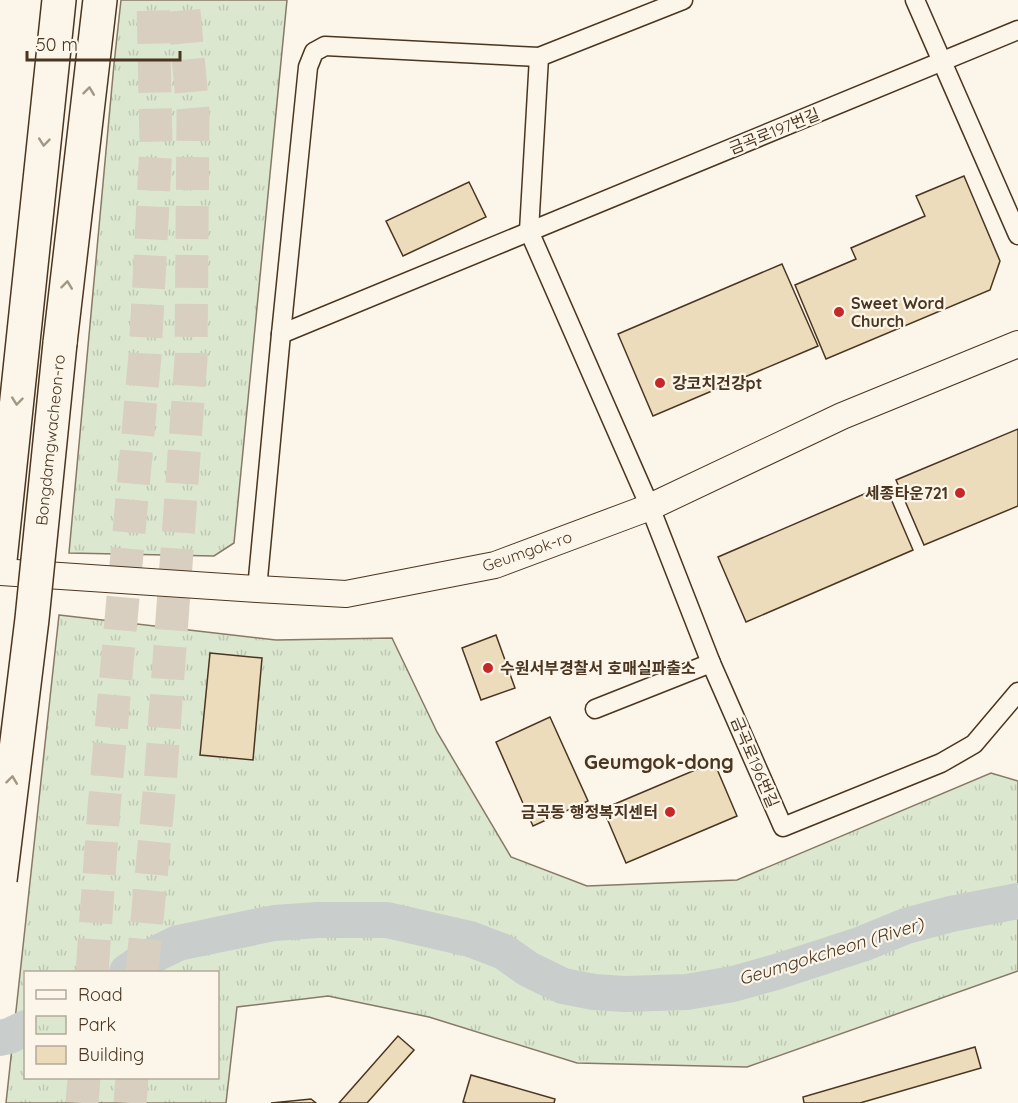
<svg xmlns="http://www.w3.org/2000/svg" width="1018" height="1103" font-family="Quicksand,'Noto Sans KR',sans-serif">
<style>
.park{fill:url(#park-tufts);stroke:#887966;stroke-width:1.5;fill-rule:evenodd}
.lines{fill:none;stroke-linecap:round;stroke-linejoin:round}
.river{stroke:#c9cecd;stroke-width:36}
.building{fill:#ecdcbc;stroke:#4a3520;stroke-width:1.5}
.highway-tunnel{stroke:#d8cfc1;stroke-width:33;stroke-dasharray:33 16;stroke-linecap:butt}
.street-casing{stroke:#4a3520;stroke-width:21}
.secondary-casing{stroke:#4a3520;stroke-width:28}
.highway-casing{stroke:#4a3520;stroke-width:36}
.street{stroke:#fbf6e9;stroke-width:18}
.secondary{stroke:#fbf6e9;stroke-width:26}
.highway{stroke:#fbf6e9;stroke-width:33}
.highway-bridge-casing{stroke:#4a3520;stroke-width:36;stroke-linecap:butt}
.highway-bridge{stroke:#fbf6e9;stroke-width:33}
.oneway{stroke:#a29684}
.poi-dot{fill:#c62828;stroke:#fbf6e9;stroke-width:2}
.labels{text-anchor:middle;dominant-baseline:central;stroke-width:4.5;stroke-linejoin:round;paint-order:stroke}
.street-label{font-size:16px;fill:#4a3520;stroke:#fbf6e9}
.poi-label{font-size:16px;font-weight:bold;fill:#4a3520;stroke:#fbf6e9;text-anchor:start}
.water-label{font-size:18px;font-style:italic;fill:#4a3520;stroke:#fbf6e9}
.quarter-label{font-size:20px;font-weight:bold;fill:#4a3520;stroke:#fbf6e9}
</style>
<defs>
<pattern id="park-tufts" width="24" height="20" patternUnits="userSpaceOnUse" patternTransform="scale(1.5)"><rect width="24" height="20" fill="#dce7d0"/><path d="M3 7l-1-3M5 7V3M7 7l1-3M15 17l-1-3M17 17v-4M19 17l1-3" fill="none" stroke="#bec7b2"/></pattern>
</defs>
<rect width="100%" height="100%" fill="#fbf6e9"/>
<!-- park -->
<g class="park">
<polygon points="121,0 287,0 234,543 214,556 69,553 114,64"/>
<path d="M59 615 276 640 392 638 437 732 511 857 587 886 737 880 991 773 1018 781V971L747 1067 577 1063 429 1017 328 996 237 1007 226 1103H6ZM26 972H218V1078H26Z"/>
</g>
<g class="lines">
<!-- river -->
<g class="river">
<polyline points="127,972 147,958 178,943 274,923 318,920 387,920 470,939 504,952 528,969 563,986 594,992 625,994 687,992 733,984 776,972 862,944 906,926 951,914 1018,901"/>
<polyline points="0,1038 9,1036 26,1028"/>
</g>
</g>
<!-- building -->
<g class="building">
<polygon points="964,176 1000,261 990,290 826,359 795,285 856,259 851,248 925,216 916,196"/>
<polygon points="469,182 486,217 403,256 386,221"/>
<polygon points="782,264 818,346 653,416 618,334"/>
<polygon points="1018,429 1018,506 924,545 896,480"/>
<polygon points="885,485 913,550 746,622 718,557"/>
<polygon points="496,635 515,688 481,700 462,648"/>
<polygon points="210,653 262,658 253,760 200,755"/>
<polygon points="550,717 588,801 533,826 496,742"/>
<polygon points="714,762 737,816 626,863 603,809"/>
<polygon points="398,1036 414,1050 367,1103 339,1103"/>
<polygon points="975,1047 981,1068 860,1103 804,1103 803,1097"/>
<polygon points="471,1075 555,1099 554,1103 467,1103 463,1102"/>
<polygon points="311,1099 316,1103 271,1103"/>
</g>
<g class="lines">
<!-- highway-tunnel -->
<g class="highway-tunnel">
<polyline points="92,972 104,808 145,355 156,145 153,0"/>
<polyline points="142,972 160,784 191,359 193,112 183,0"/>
<polyline points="82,1103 84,1078"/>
<polyline points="130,1103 132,1078"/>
</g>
<!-- street casing -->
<g class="street-casing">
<g id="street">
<polyline points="915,0 1018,235"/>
<polyline points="539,57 529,231 650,507 711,663 783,827 941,763 974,744 1018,692"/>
<polyline points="281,334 1018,30"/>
<polyline points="257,589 281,334 308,67 314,52 325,46 539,57 683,0"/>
<polyline points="595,709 711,663"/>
</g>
</g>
<!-- secondary casing -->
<g class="secondary-casing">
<polyline id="secondary" points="0,572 257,589 346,594 495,565 650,507 842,416 1018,344"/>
</g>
<!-- highway casing -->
<g class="highway-casing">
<g id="highway">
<polyline points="60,343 100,0"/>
<polyline points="0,560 59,0"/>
</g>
</g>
<!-- street -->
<use href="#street" class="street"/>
<!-- secondary -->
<use href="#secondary" class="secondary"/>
<!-- highway -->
<use href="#highway" class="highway"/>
<!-- highway-bridge casing -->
<g class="highway-bridge-casing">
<polyline id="highway-bridge" points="0,880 32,619 60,343"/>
</g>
<!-- highway-bridge -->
<use href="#highway-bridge" class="highway-bridge"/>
</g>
<!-- one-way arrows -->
<defs><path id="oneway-chevron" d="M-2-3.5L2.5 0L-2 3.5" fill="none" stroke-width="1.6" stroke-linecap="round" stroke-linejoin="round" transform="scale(1.5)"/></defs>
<g class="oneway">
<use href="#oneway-chevron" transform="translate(89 91) rotate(-83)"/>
<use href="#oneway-chevron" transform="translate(44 142) rotate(96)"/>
<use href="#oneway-chevron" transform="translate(67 285) rotate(-83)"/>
<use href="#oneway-chevron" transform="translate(17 401) rotate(96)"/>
<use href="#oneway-chevron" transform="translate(12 780) rotate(-83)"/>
</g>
<!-- markers -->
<g class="poi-dot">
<circle cx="839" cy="312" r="6"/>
<circle cx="660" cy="383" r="6"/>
<circle cx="960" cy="493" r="6"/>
<circle cx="488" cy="668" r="6"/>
<circle cx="670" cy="812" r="6"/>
</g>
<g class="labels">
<!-- street labels -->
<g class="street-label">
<text transform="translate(774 131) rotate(-22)">금곡로197번길</text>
<text transform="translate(50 440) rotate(-84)">Bongdamgwacheon-ro</text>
<text transform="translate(527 551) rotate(-19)">Geumgok-ro</text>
<text transform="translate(755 762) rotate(67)">금곡로196번길</text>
</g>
<!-- poi labels -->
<g class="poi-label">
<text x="851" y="303">Sweet Word<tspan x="851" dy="18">Church</tspan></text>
<text x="672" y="383">강코치건강pt</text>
<text x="948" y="493" text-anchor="end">세종타운721</text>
<text x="500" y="668">수원서부경찰서 호매실파출소</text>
<text x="658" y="812" text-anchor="end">금곡동 행정복지센터</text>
</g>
<!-- water labels -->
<g class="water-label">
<text transform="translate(831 951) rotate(-17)">Geumgokcheon (River)</text>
</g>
<!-- quarter labels -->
<g class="quarter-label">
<text x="659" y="761">Geumgok-dong</text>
</g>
</g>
<!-- legend -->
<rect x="24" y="971" width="195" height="108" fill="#fbf6e9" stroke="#b4a999" stroke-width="1.5"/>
<rect x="36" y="990" width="30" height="9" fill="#fbf6e9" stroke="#b4a999" stroke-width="1.5"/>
<text x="78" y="1001" font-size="18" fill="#4a3520">Road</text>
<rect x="36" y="1016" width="30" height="18" fill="url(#park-tufts)" stroke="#b4a999" stroke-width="1.5"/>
<text x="78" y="1031" font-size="18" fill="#4a3520">Park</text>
<rect x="36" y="1046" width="30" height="18" fill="#ecdcbc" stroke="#b4a999" stroke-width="1.5"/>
<text x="78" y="1061" font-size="18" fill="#4a3520">Building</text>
<!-- scale -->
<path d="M27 51v9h153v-9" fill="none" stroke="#4a3520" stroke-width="3"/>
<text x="36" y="51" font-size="18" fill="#4a3520" stroke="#fbf6e9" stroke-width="4.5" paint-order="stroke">50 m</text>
</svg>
